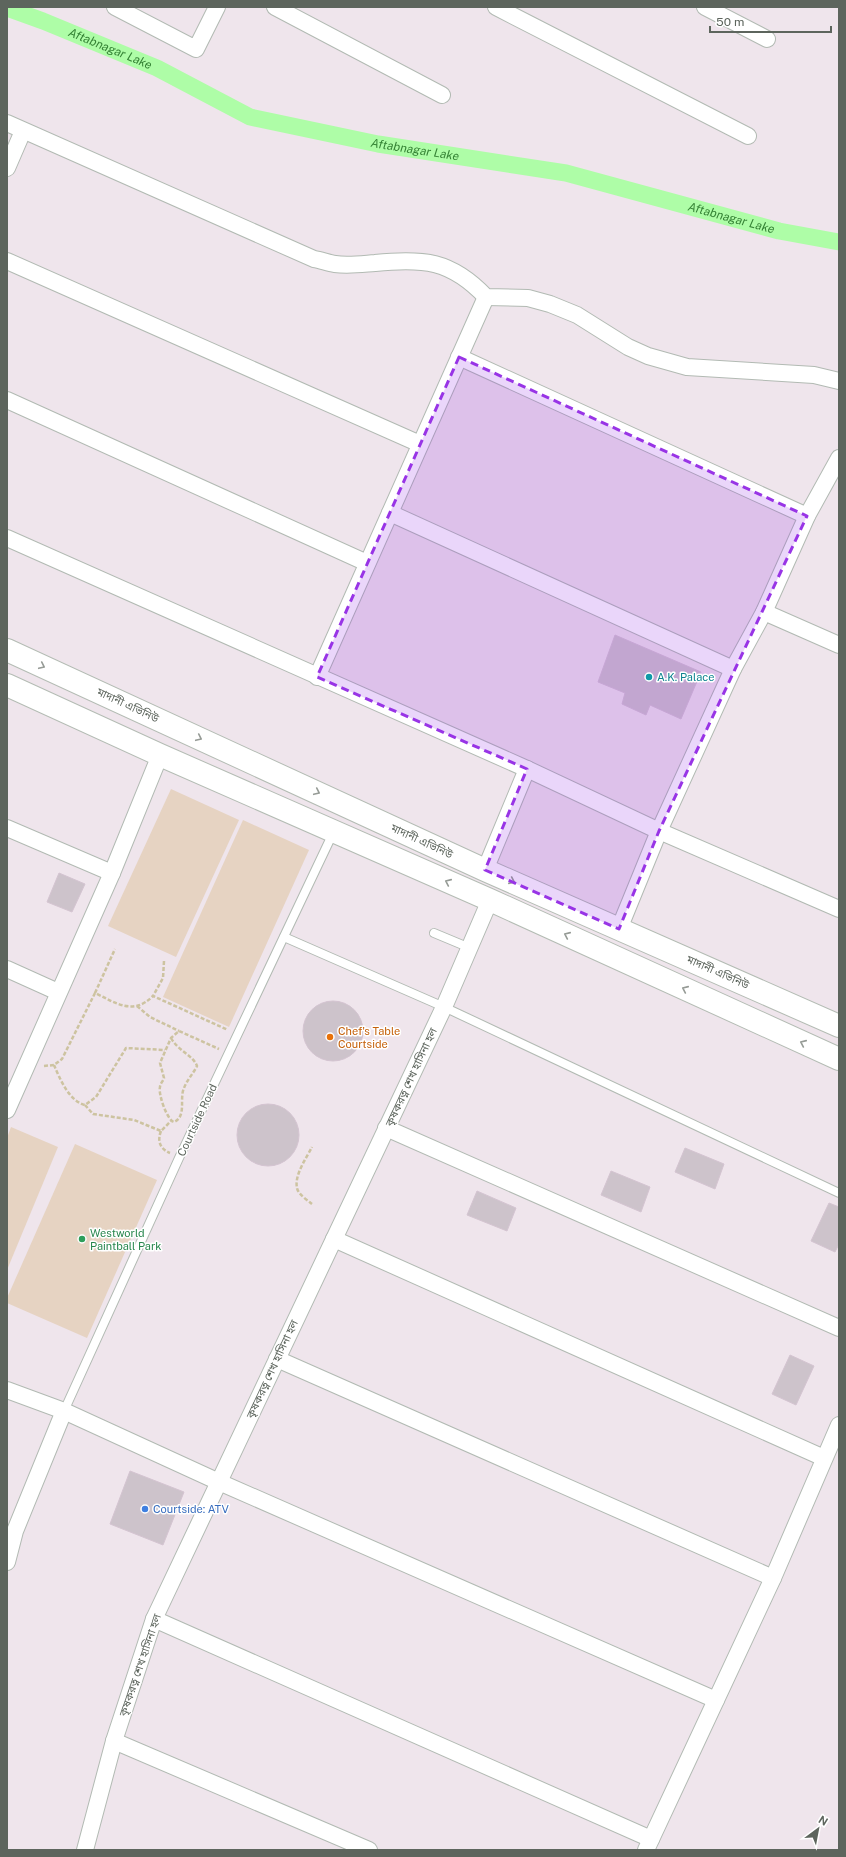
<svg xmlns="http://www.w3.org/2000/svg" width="846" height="1857" font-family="'Public Sans','Noto Sans Bengali',sans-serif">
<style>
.green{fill:#e6d3c2}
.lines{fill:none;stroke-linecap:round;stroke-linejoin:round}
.canal{stroke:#aefda7;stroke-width:17}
.building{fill:#cdc3cb;stroke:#d4c4d1}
.lane-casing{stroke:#b2bab3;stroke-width:10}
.street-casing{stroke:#b2bab3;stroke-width:18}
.secondary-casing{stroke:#b4bcb4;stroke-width:24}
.path{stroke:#cdc3a0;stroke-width:2.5;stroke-dasharray:4 2;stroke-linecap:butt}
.lane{stroke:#fff;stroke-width:8}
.street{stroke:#fff;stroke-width:16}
.secondary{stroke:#fff;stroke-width:22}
.oneway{stroke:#969b96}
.marked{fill:#9834e6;fill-opacity:0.2;stroke:#9834e6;stroke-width:3;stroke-dasharray:8 5;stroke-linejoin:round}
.culture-dot{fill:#0f9aa8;stroke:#fff;stroke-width:1.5}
.food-dot{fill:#e8710a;stroke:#fff;stroke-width:1.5}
.leisure-dot{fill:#2e9e5b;stroke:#fff;stroke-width:1.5}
.shop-dot{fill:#3f7fe0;stroke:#fff;stroke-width:1.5}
.labels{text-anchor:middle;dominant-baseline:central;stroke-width:3;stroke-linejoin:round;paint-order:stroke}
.culture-label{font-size:11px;fill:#0d838f;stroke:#fff;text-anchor:start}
.street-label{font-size:11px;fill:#5d655d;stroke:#fff}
.food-label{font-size:11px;fill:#c56008;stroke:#fff;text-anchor:start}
.leisure-label{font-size:11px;fill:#27864d;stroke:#fff;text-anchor:start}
.shop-label{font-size:11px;fill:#366cbe;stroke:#fff;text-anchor:start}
.water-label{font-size:12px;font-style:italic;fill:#358335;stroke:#fff}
</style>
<rect width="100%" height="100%" fill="#efe5ec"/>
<!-- green -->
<g class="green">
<polygon points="171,789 239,820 176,957 108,926"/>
<polygon points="243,820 309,850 229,1027 163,997"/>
<polygon points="11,1127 58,1147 7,1270 7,1138"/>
<polygon points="75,1144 157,1180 87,1338 7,1303 7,1298"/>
</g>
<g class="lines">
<!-- canal -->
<path class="canal" id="s1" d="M7 8 43 21 157 68 250 117 378 144 566 173 779 231 839 242"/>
</g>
<!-- building -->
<g class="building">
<polygon points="615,635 701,672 681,719 650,705 646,715 622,704 625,693 598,682"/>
<polygon points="59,873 85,884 72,912 47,902"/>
<circle cx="333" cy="1031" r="30"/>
<circle cx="268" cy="1135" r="31"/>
<polygon points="685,1148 724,1164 715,1189 675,1172"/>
<polygon points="611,1171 650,1187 641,1212 601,1195"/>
<polygon points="477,1191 516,1208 507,1231 467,1215"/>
<polygon points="829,1203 839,1207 839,1244 835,1252 811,1241"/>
<polygon points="790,1355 814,1366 796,1405 772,1394"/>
<polygon points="130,1471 184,1492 163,1545 110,1524"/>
</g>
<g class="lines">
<!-- lane casing -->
<g class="lane-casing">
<g id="lane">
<polyline points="434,933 470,948"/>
<polyline points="284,937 444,1007 839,1193"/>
<polyline points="64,1411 179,1158 334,831"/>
</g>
</g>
<!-- street casing -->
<g class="street-casing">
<g id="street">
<polyline points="115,7 196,49 217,7"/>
<polyline points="275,7 442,95"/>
<polyline points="496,7 748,136"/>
<polyline points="705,7 767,39"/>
<path d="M7 123 314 259C321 260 328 263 335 264 348 266 362 264 375 263 423 258 451 260 486 297L528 298 550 304 577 315 628 347 648 356 687 367 814 375 839 381"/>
<polyline points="7,168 23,131"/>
<polyline points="7,261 420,444"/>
<polyline points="459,357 807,516"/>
<polyline points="7,400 367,563"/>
<polyline points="390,513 733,669"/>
<polyline points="7,538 527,769 659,831 839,909"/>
<polyline points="764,612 839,645"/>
<polyline points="317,677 486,297"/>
<polyline points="7,828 112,873"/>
<polyline points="485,870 527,769"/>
<polyline points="619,929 659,831 733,669 764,612 807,516 839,458"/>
<polyline points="7,969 58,992"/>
<polyline points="7,1110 112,873 160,755"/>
<polyline points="386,1128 839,1328"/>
<polyline points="334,1239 824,1458"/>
<polyline points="277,1359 773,1578"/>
<polyline points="7,1390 64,1411 219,1482 716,1700"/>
<polyline points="7,1562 15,1531 64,1411"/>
<polyline points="154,1619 651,1839"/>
<polyline points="114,1741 369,1850"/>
<polyline points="85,1850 114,1741 154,1619 444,1007 490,900"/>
<polyline points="646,1850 773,1578 839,1425"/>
</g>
</g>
<!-- secondary casing -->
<g class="secondary-casing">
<g id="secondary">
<polyline points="7,650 485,870 839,1026"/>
<polyline points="7,685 160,755 490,900 839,1059"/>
</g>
</g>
<!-- path -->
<g class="path">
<polyline points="164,961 163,978 153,996 228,1030"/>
<polyline points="95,993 115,949"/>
<polyline points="137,1006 150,1017 179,1031"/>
<path d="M171 1038C178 1051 193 1055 197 1066 193 1074 187 1080 184 1088 179 1099 187 1116 174 1122 167 1120 158 1094 160 1087 160 1084 163 1081 164 1078L160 1063 171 1038 179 1031 219 1049"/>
<path d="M54 1065C60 1079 69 1101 85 1105L96 1097 126 1048 165 1050"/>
<path d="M44 1066 54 1065 62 1059 95 993C116 1003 133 1016 153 996"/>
<polyline points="85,1105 93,1114 134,1120 161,1131 171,1121"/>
<path d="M161 1131C157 1141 160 1149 170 1153"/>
<path d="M312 1204C307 1200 298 1194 297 1188 294 1175 307 1157 312 1147"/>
</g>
<!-- lane -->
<use href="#lane" class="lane"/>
<!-- street -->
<use href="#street" class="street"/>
<!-- secondary -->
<use href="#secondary" class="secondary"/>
</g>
<!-- one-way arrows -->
<defs><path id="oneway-chevron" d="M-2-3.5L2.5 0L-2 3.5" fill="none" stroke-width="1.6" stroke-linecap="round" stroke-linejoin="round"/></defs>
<g class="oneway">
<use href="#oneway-chevron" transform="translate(42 666) rotate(25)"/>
<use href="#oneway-chevron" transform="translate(199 738) rotate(25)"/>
<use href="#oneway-chevron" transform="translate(317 792) rotate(25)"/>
<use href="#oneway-chevron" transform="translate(512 881) rotate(24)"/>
<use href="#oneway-chevron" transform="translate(448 882) rotate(-156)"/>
<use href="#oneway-chevron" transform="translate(567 935) rotate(-156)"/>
<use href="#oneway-chevron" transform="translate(685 989) rotate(-156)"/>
<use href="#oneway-chevron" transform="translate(803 1043) rotate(-156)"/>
</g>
<!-- marked area -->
<path class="marked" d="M459 357 807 516 659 831 619 929 485 870 527 769 317 677Z"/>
<!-- markers -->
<circle class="culture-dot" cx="649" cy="677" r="4"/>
<circle class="food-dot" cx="330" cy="1037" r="4"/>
<circle class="leisure-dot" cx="82" cy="1239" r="4"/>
<circle class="shop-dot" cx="145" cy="1509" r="4"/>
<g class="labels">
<!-- culture labels -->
<g class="culture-label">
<text x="657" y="677">A.K. Palace</text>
</g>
<!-- street labels -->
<g class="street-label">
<text transform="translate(128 705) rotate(25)">মাদানী এভিনিউ</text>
<text transform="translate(422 841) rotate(25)">মাদানী এভিনিউ</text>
<text transform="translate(718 972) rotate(24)">মাদানী এভিনিউ</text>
<text transform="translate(411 1077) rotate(-65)">কৃষকরত্ন শেখ হাসিনা হল</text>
<text transform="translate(197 1120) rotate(-65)">Courtside Road</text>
<text transform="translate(272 1369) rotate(-65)">কৃষকরত্ন শেখ হাসিনা হল</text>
<text transform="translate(140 1665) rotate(-71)">কৃষকরত্ন শেখ হাসিনা হল</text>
</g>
<!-- food labels -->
<g class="food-label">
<text x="338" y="1031">Chef's Table<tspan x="338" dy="13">Courtside</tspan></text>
</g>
<!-- leisure labels -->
<g class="leisure-label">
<text x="90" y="1233">Westworld<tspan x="90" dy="13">Paintball Park</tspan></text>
</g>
<!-- shop labels -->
<g class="shop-label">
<text x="153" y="1509">Courtside: ATV</text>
</g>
<!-- water labels -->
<g class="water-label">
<text stroke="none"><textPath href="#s1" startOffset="111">Aftabnagar Lake</textPath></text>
<text stroke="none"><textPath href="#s1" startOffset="435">Aftabnagar Lake</textPath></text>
<text stroke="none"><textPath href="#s1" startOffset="759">Aftabnagar Lake</textPath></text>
</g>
</g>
<!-- border -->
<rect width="846" height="1857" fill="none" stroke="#5d655d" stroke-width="16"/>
<!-- north arrow -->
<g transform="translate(818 1829) rotate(32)" stroke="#ffffff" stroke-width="3" paint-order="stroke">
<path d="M0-3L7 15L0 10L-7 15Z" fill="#5d655d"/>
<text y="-6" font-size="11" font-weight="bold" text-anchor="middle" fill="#5d655d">N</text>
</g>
<!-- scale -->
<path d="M710 26v6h121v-6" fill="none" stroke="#5d655d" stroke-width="2"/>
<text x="716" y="26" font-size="12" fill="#5d655d" stroke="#ffffff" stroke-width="3" paint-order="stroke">50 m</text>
</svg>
